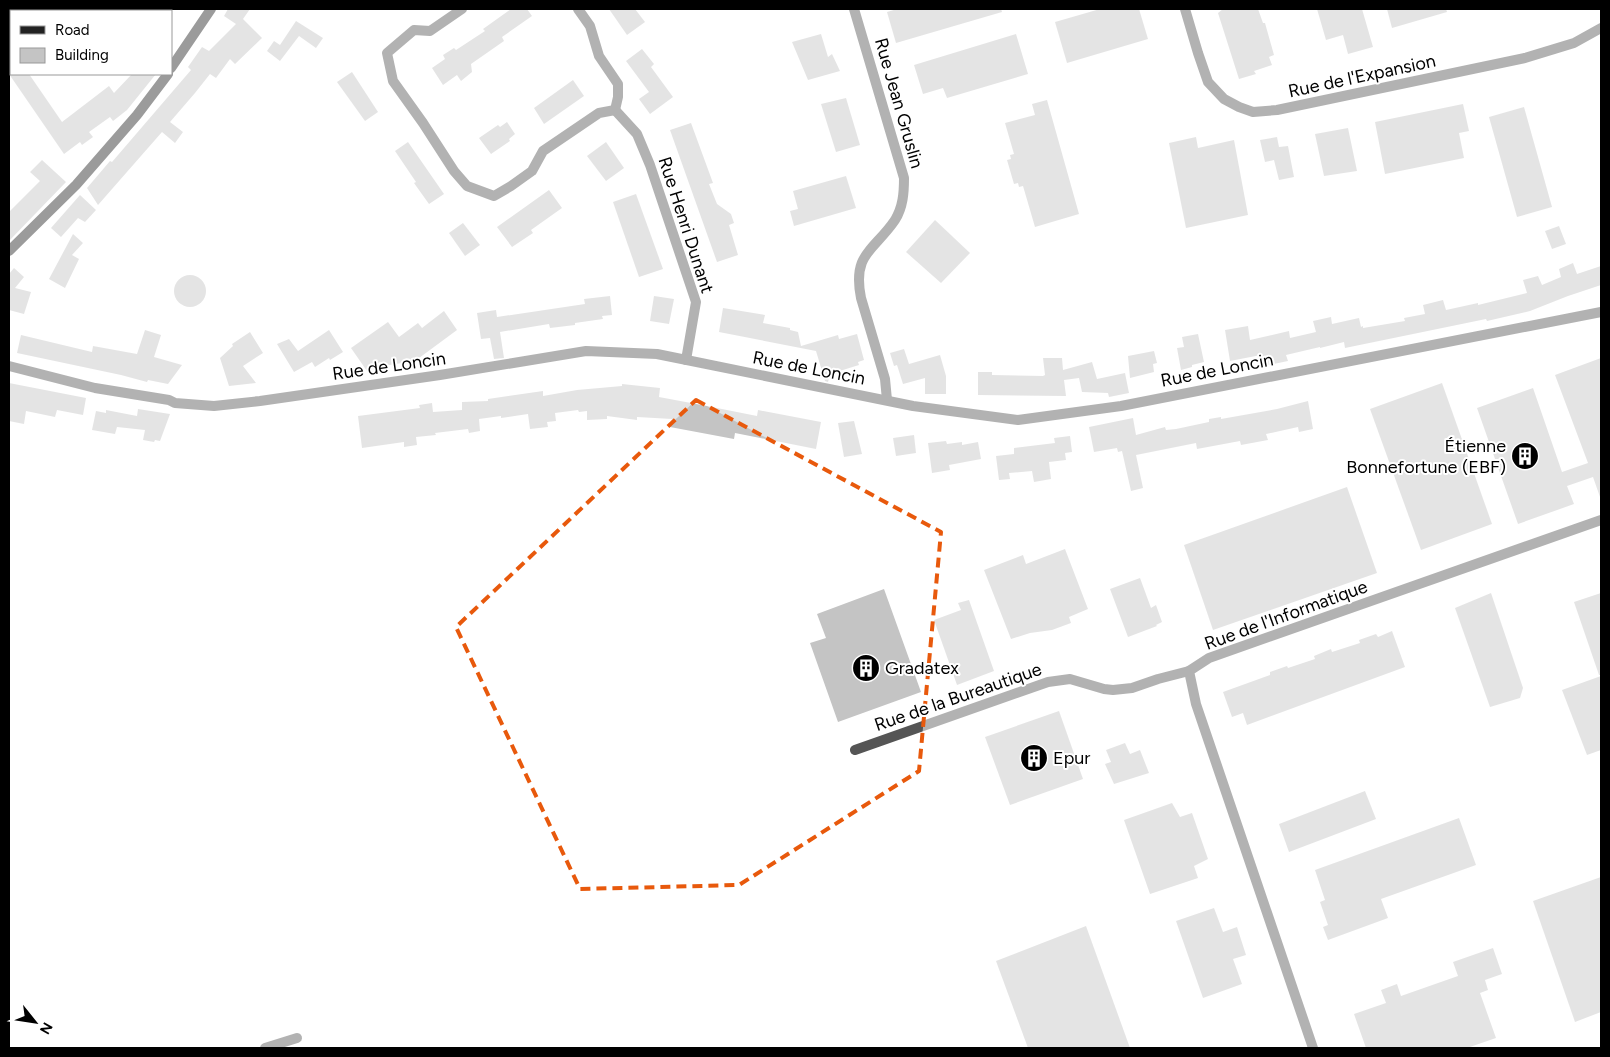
<svg xmlns="http://www.w3.org/2000/svg" width="1610" height="1057" font-family="Figtree,sans-serif">
<style>
.building{fill:#c4c4c4}
.lines{fill:none;stroke-linecap:round;stroke-linejoin:round}
.minor{stroke:#555;stroke-width:10}
.tertiary{stroke:#555;stroke-width:10}
.secondary{stroke:#222;stroke-width:10}
.marked{fill:none;stroke:#e8590c;stroke-width:4;stroke-dasharray:10 6;stroke-linejoin:round}
.labels{text-anchor:middle;dominant-baseline:central;stroke-width:4;stroke-linejoin:round;paint-order:stroke}
.street-label{font-size:18px;fill:#000;stroke:#fff}
.poi-label{font-size:18px;fill:#000;stroke:#fff;text-anchor:start}
</style>
<rect width="100%" height="100%" fill="#fff"/>
<!-- building -->
<g class="building">
<polygon points="228,9 250,9 243,19 262,38 235,64 230,59 216,78 210,74 195,93 170,122 183,132 175,143 162,132 98,205 87,188 110,161 112,162 191,70 188,67 202,47 209,51 236,24 224,16"/>
<polygon points="511,9 527,9 532,16 502,37 504,41 471,64 472,72 461,81 457,75 443,85 432,68 445,59 443,55 454,48 456,50 485,31 483,29"/>
<polygon points="609,9 635,9 645,22 627,35"/>
<polygon points="897,9 1001,9 1002,12 896,43 887,12"/>
<polygon points="1100,9 1139,9 1148,39 1067,63 1055,22"/>
<polygon points="1223,9 1258,9 1263,23 1265,23 1274,55 1269,57 1272,65 1254,71 1256,74 1239,79 1218,13"/>
<polygon points="1317,9 1362,9 1373,47 1348,54 1343,35 1326,40"/>
<polygon points="1387,9 1446,9 1447,12 1392,28"/>
<polygon points="296,21 323,38 316,48 299,36 280,61 267,51 274,41 280,45"/>
<polygon points="821,34 828,57 832,54 840,71 808,80 792,42"/>
<polygon points="1016,34 1028,74 947,98 943,88 923,94 914,65"/>
<polygon points="642,49 654,64 651,67 673,97 650,114 639,99 649,92 626,61"/>
<polygon points="352,72 378,112 365,121 337,82"/>
<polygon points="9,74 29,74 62,122 109,86 114,93 132,74 156,74 127,110 113,121 110,117 89,132 93,137 82,145 80,142 64,154"/>
<polygon points="573,80 584,96 544,124 534,108"/>
<polygon points="846,98 860,145 836,152 821,104"/>
<polygon points="1047,100 1079,214 1035,227 1023,186 1019,187 1018,183 1014,184 1007,160 1011,159 1010,155 1014,154 1005,123 1035,115 1032,104"/>
<polygon points="1463,104 1469,131 1459,133 1464,158 1385,174 1375,122"/>
<polygon points="1524,107 1552,207 1517,217 1489,117"/>
<polygon points="507,122 515,134 509,139 510,141 491,154 479,138 498,125 500,127"/>
<polygon points="691,123 713,183 709,184 717,204 731,214 734,223 729,225 738,255 717,262 670,130"/>
<polygon points="1348,128 1357,171 1324,176 1315,134"/>
<polygon points="1196,137 1198,148 1234,140 1248,215 1186,228 1169,143"/>
<polygon points="1277,137 1279,147 1288,146 1294,177 1279,180 1274,160 1265,162 1260,140"/>
<polygon points="408,142 444,194 429,204 414,183 416,182 395,151"/>
<polygon points="606,142 624,168 606,181 587,156"/>
<polygon points="42,160 66,182 9,241 9,212 40,181 30,172"/>
<polygon points="846,176 856,208 794,226 790,211 798,209 793,191"/>
<polygon points="549,190 562,208 531,230 533,233 512,247 497,227"/>
<polygon points="636,194 663,269 639,277 613,202"/>
<polygon points="80,195 96,210 85,222 78,218 61,237 51,228"/>
<polygon points="935,220 970,253 941,283 906,252"/>
<polygon points="463,223 480,245 465,256 449,233"/>
<polygon points="1559,226 1566,244 1552,249 1545,231"/>
<polygon points="73,234 83,243 72,255 79,259 65,288 49,279"/>
<polygon points="1573,263 1577,274 1601,266 1601,285 1568,296 1530,311 1487,321 1486,319 1345,348 1344,342 1320,348 1320,347 1286,355 1288,361 1264,366 1261,355 1230,361 1225,330 1248,326 1250,340 1289,331 1290,338 1316,332 1313,321 1331,317 1332,324 1359,318 1361,327 1363,326 1363,328 1405,321 1404,318 1425,314 1423,305 1443,300 1446,310 1478,303 1478,305 1527,293 1523,280 1538,276 1542,285 1561,277 1559,269"/>
<polygon points="14,268 24,277 15,288 31,292 24,314 9,310 9,274"/>
<circle cx="190" cy="291" r="16"/>
<polygon points="610,296 612,315 602,316 603,319 575,323 575,325 550,328 549,324 500,332 504,358 494,359 490,338 481,339 477,313 496,310 497,317 585,304 584,299"/>
<polygon points="654,296 674,299 669,324 650,321"/>
<polygon points="723,308 765,315 763,323 790,328 790,330 798,332 801,346 838,335 839,339 857,334 864,360 858,362 859,365 830,374 828,382 825,381 816,351 719,332"/>
<polygon points="444,311 457,330 415,361 383,366 380,362 367,371 351,348 388,322 399,337 418,323 422,328"/>
<polygon points="145,330 161,335 154,357 182,365 168,384 148,380 147,382 121,375 17,353 21,335 92,352 93,346 137,354"/>
<polygon points="329,330 343,352 330,360 329,358 315,367 312,362 294,372 277,344 289,339 298,351"/>
<polygon points="250,332 263,353 243,366 256,383 229,386 220,358 233,346 232,344"/>
<polygon points="1198,334 1204,362 1192,365 1192,367 1181,370 1177,348 1184,347 1182,337"/>
<polygon points="904,349 909,364 940,355 946,376 946,394 925,394 925,378 903,384 897,365 894,366 890,353"/>
<polygon points="1154,351 1157,363 1153,364 1154,372 1130,378 1128,356"/>
<polygon points="1043,358 1062,358 1063,370 1092,362 1097,379 1125,373 1129,393 1109,397 1108,393 1082,392 1079,378 1064,380 1066,396 978,395 978,372 992,372 992,375 1043,376 1045,375"/>
<polygon points="1601,358 1601,497 1600,497 1593,477 1567,486 1574,504 1518,524 1477,408 1533,388 1562,472 1588,463 1555,375"/>
<polygon points="9,383 86,398 83,415 57,410 55,417 26,411 24,424 9,421"/>
<polygon points="1442,383 1492,524 1421,550 1370,409"/>
<polygon points="622,384 660,388 659,397 707,406 757,416 758,410 821,422 816,449 735,433 734,439 670,427 672,419 637,417 637,420 607,416 607,419 587,420 587,411 579,412 578,410 555,413 556,421 547,422 548,427 530,429 528,414 501,418 501,416 479,419 480,431 469,433 468,429 435,433 436,435 416,437 417,445 404,447 404,442 362,448 358,416 420,408 419,405 432,403 433,412 462,410 462,402 488,401 488,399 543,391 543,396 577,390 622,386"/>
<polygon points="1308,401 1313,429 1299,432 1298,427 1266,434 1268,440 1241,445 1240,441 1197,449 1196,443 1136,455 1143,488 1131,491 1122,451 1118,452 1117,448 1094,452 1089,427 1133,418 1136,435 1165,427 1166,430 1176,429 1209,422 1209,419 1221,417 1221,419 1277,409"/>
<polygon points="138,409 170,414 160,441 155,440 154,442 143,440 145,430 117,427 115,434 92,430 96,411 106,413 106,410 137,416"/>
<polygon points="854,421 862,454 844,457 838,423"/>
<polygon points="914,435 916,453 896,456 893,438"/>
<polygon points="1070,436 1072,452 1065,453 1066,460 1049,462 1051,479 1034,482 1032,471 1009,473 1010,479 999,480 996,456 1014,454 1014,448 1055,443 1054,438"/>
<polygon points="946,441 947,444 962,442 962,445 978,442 981,459 949,465 950,470 932,473 928,443"/>
<polygon points="1347,487 1377,573 1213,630 1184,545"/>
<polygon points="1065,549 1088,609 1069,617 1071,623 1052,630 1030,633 1011,639 984,570 1023,555 1026,564"/>
<polygon points="1140,578 1151,608 1156,605 1162,622 1156,625 1157,626 1128,637 1110,589"/>
<polygon points="884,589 921,692 838,722 810,643 826,638 817,614"/>
<polygon points="1491,593 1523,688 1520,698 1490,707 1455,608"/>
<polygon points="1601,593 1601,675 1599,675 1574,602"/>
<polygon points="969,600 994,671 957,685 934,620 961,610 958,603"/>
<polygon points="1392,631 1405,667 1247,725 1243,713 1232,717 1223,692 1270,675 1270,672 1287,666 1288,668 1315,659 1314,656 1331,649 1332,652 1360,643 1359,640 1376,634 1378,637"/>
<polygon points="1601,676 1601,750 1587,755 1562,690"/>
<polygon points="1059,711 1083,779 1010,805 985,737"/>
<polygon points="1125,743 1130,754 1140,750 1149,773 1114,784 1105,764 1111,762 1106,750"/>
<polygon points="1365,791 1376,819 1289,852 1279,824"/>
<polygon points="1172,803 1180,817 1192,813 1208,859 1194,866 1198,878 1150,894 1124,820"/>
<polygon points="1459,818 1476,865 1381,899 1388,918 1328,940 1323,927 1328,925 1320,902 1325,900 1315,870"/>
<polygon points="1601,877 1601,1012 1575,1022 1533,901"/>
<polygon points="1214,908 1223,932 1237,927 1246,955 1233,959 1242,984 1203,998 1176,921"/>
<polygon points="1086,926 1130,1048 1028,1048 996,961"/>
<polygon points="1493,948 1502,974 1485,980 1488,990 1480,993 1496,1038 1467,1048 1366,1048 1354,1014 1386,1003 1381,990 1397,984 1401,996 1458,976 1453,962"/>
</g>
<g class="lines">
<!-- minor -->
<g class="minor">
<polyline points="462,9 430,31 414,30 387,53 393,81 423,123 454,171 467,186 494,196 511,186 532,171 543,151 599,113 615,110"/>
<polyline points="578,9 590,26 599,56 618,84 618,97 615,110"/>
<path d="M854 9 904 178C904 193 903 207 895 220 874 251 852 253 861 298L885 379 887 400"/>
<polyline points="615,110 637,134 650,165 696,302 686,360"/>
<polyline points="9,366 95,388 169,400 175,403 214,406 260,401 440,375 586,351 657,354 913,406 1018,420 1121,406 1601,312"/>
<polyline points="855,750 1048,682 1070,679 1104,689 1113,690 1132,688 1158,679 1189,671"/>
<polyline points="265,1048 297,1038"/>
<polyline points="1313,1048 1196,704 1189,671 1209,658 1601,520"/>
</g>
<!-- tertiary -->
<polyline class="tertiary" points="1185,9 1198,53 1208,82 1224,99 1239,107 1253,112 1277,110 1525,58 1574,43 1601,28"/>
<!-- secondary -->
<g class="secondary">
<polyline points="171,68 211,9"/>
<polyline points="9,251 76,185 137,115 168,74"/>
</g>
</g>
<!-- marked area -->
<path d="M0 0H1610V1057H0ZM696 400 941 532 919 771 739 885 580 889 456 627Z" fill="#fff" fill-opacity=".55" fill-rule="evenodd"/>
<path class="marked" d="M696 400 941 532 919 771 739 885 580 889 456 627Z"/>
<!-- icons -->
<defs>
<g id="building-disc" transform="scale(1.4375)"><circle r="9.5" fill="#000" stroke="#fff"/><path d="M-4-6H4V6H1V3H-1V6H-4ZM-2.5-4.3h1.7v1.8h-1.7ZM.8-4.3h1.7v1.8H.8ZM-2.5-1h1.7V.8h-1.7ZM.8-1h1.7V.8H.8Z" fill="#fff"/></g>
</defs>
<g fill-rule="evenodd">
<use href="#building-disc" x="1525" y="456"/>
<use href="#building-disc" x="866" y="668"/>
<use href="#building-disc" x="1034" y="758"/>
</g>
<g class="labels">
<!-- street labels -->
<g class="street-label">
<text transform="translate(1362 76) rotate(-12)">Rue de l'Expansion</text>
<text transform="translate(899 103) rotate(74)">Rue Jean Gruslin</text>
<text transform="translate(686 225) rotate(72)">Rue Henri Dunant</text>
<text transform="translate(389 366) rotate(-8)">Rue de Loncin</text>
<text transform="translate(809 368) rotate(11)">Rue de Loncin</text>
<text transform="translate(1217 370) rotate(-11)">Rue de Loncin</text>
<text transform="translate(1286 615) rotate(-20)">Rue de l'Informatique</text>
<text transform="translate(958 697) rotate(-19)">Rue de la Bureautique</text>
</g>
<!-- poi labels -->
<g class="poi-label">
<text x="1506" y="446" text-anchor="end">Étienne<tspan x="1506" dy="21">Bonnefortune (EBF)</tspan></text>
<text x="885" y="668">Gradatex</text>
<text x="1053" y="758">Epur</text>
</g>
</g>
<!-- border -->
<rect width="1610" height="1057" fill="none" stroke="#000000" stroke-width="20"/>
<!-- legend -->
<rect x="10" y="10" width="162" height="65" fill="#ffffff" stroke="#999999"/>
<rect x="20" y="26" width="25" height="8" fill="#222222" stroke="#999999"/>
<text x="55" y="35" font-size="15" fill="#000000">Road</text>
<rect x="20" y="48" width="25" height="15" fill="#c4c4c4" stroke="#999999"/>
<text x="55" y="60" font-size="15" fill="#000000">Building</text>
<!-- north arrow -->
<g transform="translate(35 1022) rotate(120)" stroke="#ffffff" stroke-width="4" paint-order="stroke">
<path d="M0-4L9 19L0 12L-9 19Z" fill="#000000"/>
<text y="-8" font-size="14" font-weight="bold" text-anchor="middle" fill="#000000">N</text>
</g>
</svg>
